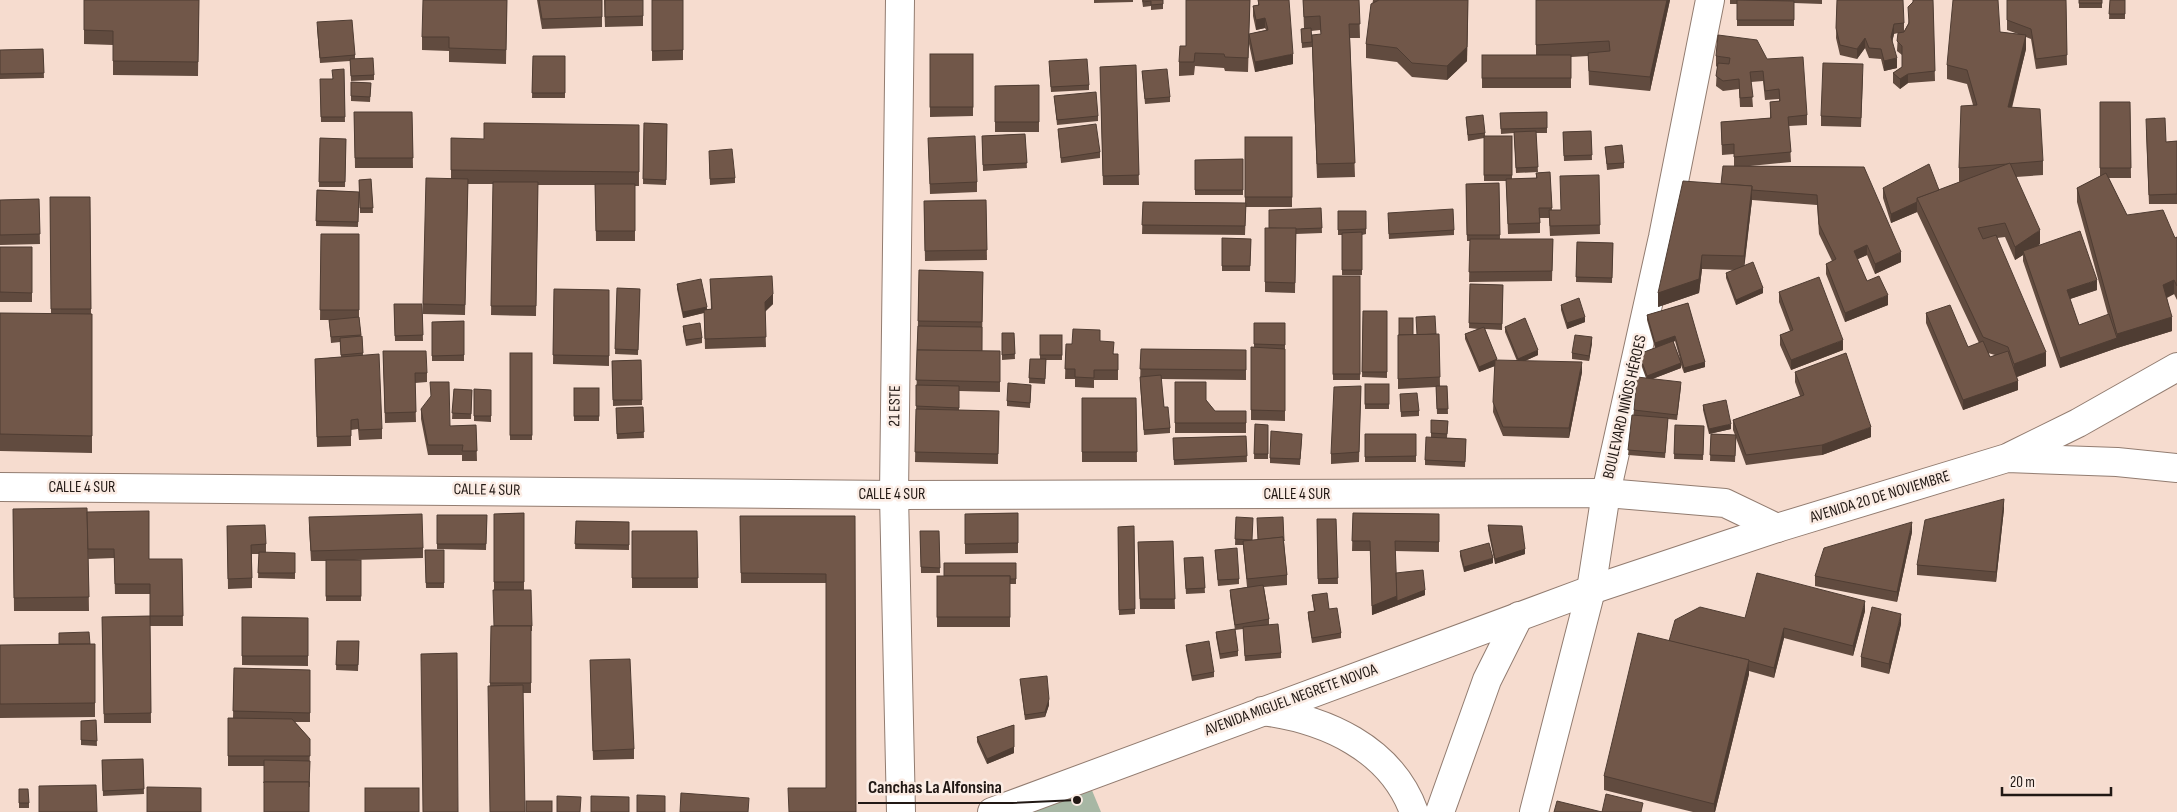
<svg xmlns="http://www.w3.org/2000/svg" width="2177" height="812" font-family="'Sofia Sans Condensed',sans-serif">
<style>
.green{fill:#a7b7a4}
.lines{fill:none;stroke-linecap:round;stroke-linejoin:round}
.street-casing{stroke:#927c70;stroke-width:30}
.secondary-casing{stroke:#927c70;stroke-width:30}
.street{stroke:#fff;stroke-width:28}
.secondary{stroke:#fff;stroke-width:28}
.wall{fill:#614b3f;fill-rule:evenodd}
.shaded-wall{fill:#4f3d33}
.building{fill:#715749;stroke:#4f3d33}
.labels{text-anchor:middle;dominant-baseline:central;stroke-width:5;stroke-linejoin:round;paint-order:stroke}
.street-label{font-size:16px;fill:#211814;stroke:#fbece4}
.leader{fill:none;stroke:#211814;stroke-width:2}
.callout-dot{fill:#211814;stroke:#fbece4;stroke-width:2}
.callout-label{font-size:18px;text-anchor:middle;font-weight:bold;fill:#211814;stroke:#fbece4;stroke-width:5;stroke-linejoin:round;paint-order:stroke}
</style>
<rect width="100%" height="100%" fill="#f6dccf"/>
<!-- green -->
<polygon class="green" points="1091,788 1101,812 1023,812"/>
<g class="lines">
<!-- street casing -->
<g class="street-casing">
<g id="street">
<polyline points="900,0 894,495 901,812"/>
<polyline points="0,487 894,495 1606,493 1725,503 1777,528"/>
</g>
</g>
<!-- secondary casing -->
<g class="secondary-casing">
<g id="secondary">
<polyline points="2011,456 2078,423 2177,367"/>
<path d="M1262 711C1325 719 1391 748 1414 812"/>
<polyline points="992,812 1591,590 1777,528 2007,458 2117,462 2177,468"/>
<polyline points="1440,812 1487,680 1519,616"/>
<polyline points="1534,812 1591,590 1606,493 1663,237 1710,0"/>
</g>
</g>
<!-- street -->
<use href="#street" class="street"/>
<!-- secondary -->
<use href="#secondary" class="secondary"/>
</g>
<!-- wall -->
<g class="wall">
<polygon points="84,0 199,0 198,76 113,75 113,45 84,44"/>
<polygon points="507,0 506,64 449,62 449,51 422,50 422,37"/>
<polygon points="537,0 602,0 602,27 542,29"/>
<polygon points="604,0 643,0 643,26 605,27"/>
<polygon points="652,0 683,0 683,60 652,61"/>
<polygon points="1094,0 1133,0 1133,2 1094,3"/>
<polygon points="1142,0 1163,0 1163,9 1151,10 1151,6 1143,7"/>
<polygon points="1250,0 1249,34 1266,30 1265,28 1256,30 1253,16 1253,6 1258,5 1258,0 1263,0 1293,64 1255,72 1249,44 1249,39 1248,72 1225,71 1224,68 1195,66 1194,75 1179,76 1179,62 1186,46"/>
<path d="M1303 0H1359L1360 38H1350L1355 177 1317 178 1312 47 1302 48 1301 29 1304 28ZM1320 30 1321 34 1312 39 1311 31Z"/>
<polygon points="1373,0 1468,0 1467,61 1447,80 1412,77 1397,62 1366,58 1366,44"/>
<polygon points="1536,0 1670,0 1650,91 1589,85 1588,56 1571,57 1571,88 1482,88 1482,55 1536,55"/>
<polygon points="1730,0 1822,0 1822,4 1794,3 1794,26 1737,26 1737,4 1730,4"/>
<polygon points="1837,0 1904,23 1904,31 1908,24 1913,2 1933,0 1935,81 1908,83 1900,89 1893,83 1893,73 1902,67 1902,55 1897,51 1898,33 1894,34 1892,42 1897,68 1884,71 1881,59 1869,58 1865,48 1857,59 1840,55 1836,38"/>
<path d="M2007 0H2066L2067 65 2036 69 2031 39 2026 37V49L2012 108 2043 161V175L2016 177 2040 244 2038 245 2097 290 2070 299 2079 325 2108 315 2077 202V188L2100 176V102H2130L2131 178H2109L2127 215 2175 238 2177 237V300L2174 294 2167 298 2172 331 2117 348 2060 368 2023 261V255L2015 260 2005 237 1997 238 2046 366 2017 377 2018 390 1963 410 1926 323V313L1968 347 1979 343 1917 212 1891 223 1883 198V188L1939 190 1962 181 1959 182V168L1973 105 1967 84 1947 79V65L2000 32 2018 34 2007 30ZM1988 353 1995 355 1990 357Z"/>
<rect x="2079" y="0" width="23" height="8"/>
<polygon points="2110,0 2125,0 2125,19 2109,19"/>
<polygon points="317,28 355,55 355,59 374,75 374,80 351,81 350,61 320,63"/>
<polygon points="43,49 44,78 0,79 0,50"/>
<polygon points="930,54 973,54 973,116 930,117"/>
<polygon points="533,56 565,56 565,98 532,98"/>
<polygon points="1716,56 1767,59 1807,115 1807,125 1789,126 1791,162 1750,166 1864,167 1901,262 1875,274 1867,255 1857,259 1867,281 1888,305 1845,322 1826,274 1826,264 1832,261 1819,234 1817,205 1752,200 1744,266 1763,293 1736,305 1726,278 1726,273 1735,270 1702,269 1699,293 1658,307 1721,184 1734,166 1734,154 1722,155 1721,122 1770,118 1770,102 1779,101 1779,99 1765,100 1763,81 1751,82 1753,107 1740,107 1739,89 1723,91 1716,86 1717,67 1716,66"/>
<polygon points="1136,65 1139,185 1103,185 1100,67"/>
<polygon points="1049,66 1089,85 1089,90 1051,92"/>
<polygon points="344,69 345,122 321,122 320,79 332,79"/>
<polygon points="1142,71 1170,97 1170,102 1145,104"/>
<polygon points="1863,74 1861,127 1821,126 1821,116"/>
<polygon points="351,82 371,83 370,102 351,101"/>
<polygon points="1039,85 1039,132 995,132 995,86"/>
<polygon points="1054,96 1098,116 1098,121 1057,125"/>
<polygon points="354,112 412,112 413,168 355,168"/>
<polygon points="1547,112 1547,133 1536,133 1538,172 1516,173 1514,133 1501,134 1500,113"/>
<polygon points="1466,117 1485,133 1485,136 1512,136 1512,179 1536,178 1536,173 1550,172 1552,210 1561,210 1599,175 1600,234 1550,236 1549,218 1540,218 1540,233 1508,234 1506,181 1484,181 1484,138 1468,141"/>
<polygon points="644,123 667,124 666,185 643,184"/>
<polygon points="639,125 639,186 635,186 635,241 596,241 595,185 538,185 536,316 491,315 493,184 468,184 465,315 423,314 423,304 451,179 451,138 484,139"/>
<polygon points="1058,129 1100,152 1100,158 1061,163"/>
<polygon points="2146,129 2166,142 2177,141 2177,204 2149,204"/>
<polygon points="1591,131 1592,160 1564,161 1563,132"/>
<polygon points="1025,134 1027,168 983,171 982,136"/>
<polygon points="1245,137 1292,137 1292,207 1246,207 1245,235 1142,234 1143,202 1245,203"/>
<polygon points="320,138 346,139 345,187 319,187"/>
<polygon points="928,138 977,182 977,192 930,194"/>
<polygon points="1605,147 1624,163 1624,168 1607,170"/>
<polygon points="709,156 735,178 735,183 710,185"/>
<polygon points="1243,159 1243,195 1195,195 1195,160"/>
<polygon points="371,179 373,213 360,213 359,180"/>
<polygon points="1499,183 1500,239 1553,239 1552,281 1469,282 1470,241 1467,241 1466,184"/>
<polygon points="317,190 359,192 358,227 316,226"/>
<polygon points="50,197 90,197 91,314 92,314 92,453 0,451 0,313 51,314"/>
<polygon points="39,199 40,244 0,245 0,200"/>
<polygon points="986,200 987,260 925,261 924,201"/>
<polygon points="1321,208 1322,233 1296,234 1295,293 1265,292 1265,228 1269,228"/>
<polygon points="1338,211 1366,211 1366,234 1362,235 1362,275 1342,275 1342,235 1338,235"/>
<polygon points="1388,218 1454,230 1454,235 1389,239"/>
<polygon points="321,234 359,234 359,317 361,336 362,336 363,355 382,429 382,439 359,440 358,429 351,430 351,446 317,447 315,359 341,357 340,342 331,343 329,320 320,320"/>
<polygon points="1222,238 1251,239 1250,271 1222,271"/>
<polygon points="1577,242 1613,243 1612,283 1576,282"/>
<rect x="0" y="247" width="32" height="55"/>
<polygon points="919,270 983,272 982,351 1000,351 1000,392 959,391 959,410 999,411 998,464 915,462"/>
<rect x="1333" y="276" width="27" height="104"/>
<polygon points="710,279 773,304 765,311 766,347 705,349 704,313 683,318 677,289 677,284 707,309 711,309"/>
<polygon points="1470,284 1503,285 1502,330 1485,329 1497,361 1517,361 1505,332 1505,327 1538,355 1525,361 1582,372 1569,438 1503,436 1493,412 1495,366 1479,372 1465,339 1465,334 1478,329 1469,328"/>
<polygon points="617,288 640,289 638,355 615,354"/>
<polygon points="554,289 609,290 609,366 553,364"/>
<polygon points="1779,292 1843,350 1791,370 1780,345 1780,335 1790,331 1779,302"/>
<path d="M1688 303 1705 367 1684 373 1681 365V368L1652 379 1681 387 1677 420 1668 419 1665 458 1628 455 1634 410 1646 378 1639 359V354L1655 348 1647 320V315ZM1675 341 1680 359 1673 342Z"/>
<polygon points="394,304 422,304 423,341 395,341"/>
<polygon points="1561,305 1585,322 1567,329 1561,310"/>
<polygon points="1363,311 1387,311 1387,378 1362,377"/>
<polygon points="464,321 464,361 432,361 432,322"/>
<polygon points="1254,323 1285,323 1285,421 1251,420 1251,347 1254,347"/>
<polygon points="683,326 702,338 702,343 686,346 683,331"/>
<polygon points="1002,333 1014,333 1015,359 1002,360"/>
<polygon points="1439,334 1440,386 1447,386 1448,414 1437,414 1436,387 1398,389 1398,335"/>
<polygon points="1040,335 1062,335 1062,360 1046,360 1045,384 1029,383 1030,359 1040,359"/>
<polygon points="1100,341 1114,354 1118,354 1118,380 1094,380 1094,388 1075,387 1075,379 1065,379 1066,344 1072,344"/>
<polygon points="1592,343 1589,361 1572,359 1572,353"/>
<polygon points="1141,349 1246,350 1246,380 1161,379 1164,407 1170,428 1170,433 1144,435 1140,383"/>
<polygon points="383,351 427,373 427,382 415,383 416,422 385,423"/>
<rect x="510" y="353" width="22" height="87"/>
<polygon points="641,360 642,405 613,406 612,361"/>
<polygon points="1795,372 1871,437 1822,455 1746,465 1736,438 1735,462 1710,461 1711,434 1735,435 1733,430 1733,420 1800,396 1795,382"/>
<polygon points="1175,382 1206,400 1215,411 1246,411 1246,433 1175,433"/>
<rect x="1365" y="384" width="24" height="25"/>
<polygon points="1031,385 1030,408 1007,406 1007,401"/>
<polygon points="1361,386 1359,462 1331,464 1331,454"/>
<rect x="574" y="388" width="25" height="33"/>
<polygon points="454,389 472,390 471,419 452,419"/>
<polygon points="474,389 491,390 491,422 474,421"/>
<polygon points="1400,394 1419,411 1419,416 1401,417"/>
<polygon points="1082,398 1136,398 1137,462 1082,462"/>
<polygon points="1703,405 1731,429 1709,434 1703,410"/>
<polygon points="643,407 644,438 617,439 616,408"/>
<polygon points="421,409 450,426 476,425 477,461 462,461 462,455 428,455 421,419"/>
<polygon points="1431,420 1448,421 1447,438 1466,439 1465,467 1425,465 1425,460 1431,437"/>
<polygon points="1255,424 1268,425 1268,459 1254,459"/>
<polygon points="1675,425 1704,426 1703,460 1674,459"/>
<rect x="1365" y="434" width="51" height="28"/>
<polygon points="1246,436 1247,462 1174,465 1173,438"/>
<polygon points="1302,439 1300,465 1270,463 1270,458"/>
<polygon points="13,509 87,512 149,559 182,559 183,626 150,626 151,723 104,723 102,617 150,616 150,594 115,594 114,558 88,559 88,548 89,611 14,611"/>
<polygon points="2004,509 1996,582 1917,575 1917,565"/>
<polygon points="524,513 524,590 532,626 532,631 531,631 531,693 523,693 490,686 491,626 494,626 494,514"/>
<polygon points="1018,513 1018,553 965,554 965,514"/>
<polygon points="1353,513 1439,514 1439,552 1395,551 1396,573 1425,595 1372,615 1370,551 1352,551"/>
<polygon points="437,515 487,515 486,550 437,549"/>
<polygon points="740,516 855,516 826,788 826,583 741,583"/>
<polygon points="1236,517 1252,540 1284,542 1287,575 1287,585 1264,587 1269,619 1269,625 1281,653 1281,658 1245,661 1243,629 1235,630 1230,595 1230,590 1247,587 1243,545 1235,545"/>
<polygon points="1317,519 1336,519 1338,584 1318,584"/>
<polygon points="576,521 629,522 629,550 575,549"/>
<polygon points="1488,525 1525,554 1495,564 1488,530"/>
<polygon points="227,526 266,544 266,553 295,553 295,579 258,578 259,554 252,554 252,588 228,589"/>
<polygon points="1134,526 1135,614 1119,615 1118,527"/>
<polygon points="309,527 423,548 423,558 354,560 361,560 361,601 326,601 326,561 311,561"/>
<polygon points="632,531 697,531 698,588 632,588"/>
<polygon points="920,531 939,531 940,573 921,573"/>
<polygon points="1912,532 1897,602 1815,586 1815,576"/>
<polygon points="1173,541 1175,609 1140,609 1138,542"/>
<polygon points="425,550 444,550 444,588 426,588"/>
<polygon points="1215,550 1239,579 1239,584 1218,586"/>
<polygon points="1460,551 1493,563 1464,572 1460,556"/>
<polygon points="1203,557 1205,593 1186,594 1184,558"/>
<polygon points="1016,563 1016,584 1010,584 1010,627 937,627 937,576 944,576"/>
<polygon points="1312,595 1341,633 1341,638 1312,643 1308,617 1308,612 1314,611"/>
<polygon points="1865,611 1853,656 1784,638 1774,678 1749,671 1749,674 1715,812 1693,812 1604,790 1604,776 1669,641 1745,618"/>
<polygon points="242,617 308,618 308,666 242,665"/>
<polygon points="1901,624 1889,674 1861,667 1861,657"/>
<polygon points="1216,632 1238,651 1238,656 1220,659 1216,637"/>
<polygon points="337,641 359,641 358,671 336,670"/>
<polygon points="95,644 95,717 0,718 0,645"/>
<polygon points="1186,645 1214,672 1214,677 1192,681 1186,650"/>
<polygon points="590,660 634,749 634,759 593,760"/>
<polygon points="234,668 310,670 310,722 295,722 310,739 309,812 264,766 228,766 228,718 233,718"/>
<polygon points="1020,679 1049,705 1045,717 1025,720"/>
<polygon points="96,720 97,746 81,745 81,721"/>
<polygon points="1014,725 1014,753 987,764 977,742 977,737"/>
<polygon points="143,759 144,794 103,796 102,760"/>
<polygon points="19,789 29,803 29,808 19,808"/>
</g>
<!-- shaded-wall -->
<g class="shaded-wall">
<polygon points="1468,0 1467,61 1447,80 1447,66"/>
<polygon points="1667,0 1670,0 1650,91 1650,77"/>
<polygon points="1265,18 1265,28 1256,30 1256,20"/>
<polygon points="1894,24 1894,34 1891,47 1891,37"/>
<polygon points="2026,35 2026,49 2008,121 2008,107"/>
<polygon points="1865,38 1865,48 1857,59 1857,49"/>
<polygon points="1293,54 1293,64 1255,72 1255,62"/>
<polygon points="1897,58 1897,68 1884,71 1884,61"/>
<polygon points="1908,74 1908,83 1900,89 1900,79"/>
<polygon points="1752,186 1752,200 1744,270 1744,256"/>
<polygon points="1917,202 1917,212 1891,223 1891,214"/>
<polygon points="2040,230 2040,244 2024,254 2023,251 2023,255 2015,260 2015,247"/>
<polygon points="1867,245 1867,255 1854,261 1854,251"/>
<polygon points="1901,252 1901,262 1875,274 1875,264"/>
<polygon points="1702,255 1702,269 1699,293 1658,307 1658,293"/>
<polygon points="2097,280 2097,290 2067,300 2067,290"/>
<polygon points="2174,280 2174,294 2163,299 2163,285"/>
<polygon points="1763,288 1763,293 1736,305 1736,300"/>
<polygon points="773,294 773,304 765,312 765,302"/>
<polygon points="1888,295 1888,305 1845,322 1845,313"/>
<polygon points="707,307 707,312 683,318 683,312"/>
<polygon points="1585,317 1585,322 1567,329 1567,323"/>
<polygon points="2172,317 2172,331 2117,348 2060,368 2060,358 2117,338 2117,334"/>
<polygon points="1675,336 1675,341 1655,348 1655,343"/>
<polygon points="1592,337 1592,343 1589,361 1589,356"/>
<polygon points="1843,340 1843,350 1791,370 1791,360"/>
<polygon points="1538,350 1538,355 1518,364 1518,359"/>
<polygon points="2046,352 2046,366 2014,378 2014,364"/>
<polygon points="1497,359 1497,365 1479,372 1479,367"/>
<polygon points="1582,362 1582,372 1569,438 1569,428"/>
<polygon points="1705,362 1705,367 1684,373 1684,368"/>
<polygon points="1681,363 1681,368 1647,381 1647,376"/>
<polygon points="2018,381 2018,390 1963,410 1963,400"/>
<polygon points="1731,424 1731,429 1709,434 1709,429"/>
<polygon points="1871,427 1871,437 1822,455 1822,445"/>
<polygon points="2004,499 2004,509 1996,582 1996,572"/>
<polygon points="1912,522 1912,532 1897,602 1897,592"/>
<polygon points="1525,549 1525,554 1495,564 1495,559"/>
<polygon points="1493,558 1493,563 1464,572 1464,567"/>
<polygon points="1425,590 1425,595 1372,615 1372,606 1397,596"/>
<polygon points="1865,601 1865,611 1853,656 1853,646"/>
<polygon points="1901,614 1901,624 1889,674 1889,664"/>
<polygon points="1784,628 1784,638 1774,678 1774,668"/>
<polygon points="1749,660 1749,674 1715,812 1714,812 1714,804"/>
<polygon points="1049,699 1049,705 1045,717 1045,712"/>
<polygon points="1014,747 1014,753 987,764 987,759"/>
</g>
<!-- building -->
<g class="building">
<polygon points="84,0 199,0 198,62 113,61 113,31 84,30"/>
<polygon points="423,0 507,0 506,50 449,48 449,37 422,37"/>
<polygon points="539,0 602,0 602,17 542,19"/>
<polygon points="605,0 643,0 643,16 605,17"/>
<polygon points="652,0 683,0 683,50 652,51"/>
<polygon points="1143,0 1163,0 1163,4 1151,5 1151,1 1143,2"/>
<polygon points="1186,0 1250,0 1248,58 1225,57 1224,54 1195,53 1194,62 1179,62 1180,46 1186,46"/>
<polygon points="1258,0 1289,0 1293,54 1255,62 1249,34 1268,30 1265,18 1256,20 1253,6 1259,5"/>
<polygon points="1303,0 1359,0 1360,24 1349,24 1355,163 1317,164 1312,35 1321,34 1320,16 1304,17"/>
<polygon points="1379,0 1468,0 1467,47 1447,66 1412,63 1397,48 1366,44 1371,4"/>
<polygon points="1536,0 1667,0 1650,77 1589,71 1588,53 1610,51 1609,41 1536,45"/>
<polygon points="1737,0 1794,1 1794,20 1737,20"/>
<polygon points="1837,0 1903,0 1904,23 1894,24 1891,37 1897,58 1884,61 1881,49 1869,48 1865,38 1857,49 1840,45 1836,28"/>
<polygon points="1913,0 1933,0 1935,71 1908,74 1900,79 1893,73 1902,67 1902,46 1897,41 1898,33 1904,32 1909,23 1908,7 1913,2"/>
<polygon points="1953,0 1998,0 2000,32 2026,35 2008,107 2040,109 2043,161 1959,168 1961,106 1977,105 1967,70 1947,65"/>
<polygon points="2007,0 2066,0 2067,55 2036,59 2031,29 2007,20"/>
<rect x="2079" y="0" width="23" height="3"/>
<polygon points="2110,0 2125,0 2125,14 2109,14"/>
<polygon points="352,20 355,55 320,58 317,22"/>
<polygon points="1311,28 1312,42 1302,43 1301,29"/>
<polygon points="1718,35 1757,40 1767,59 1803,57 1807,115 1788,117 1791,152 1734,157 1734,144 1722,145 1721,122 1771,118 1770,102 1780,101 1779,89 1765,91 1763,71 1750,72 1753,97 1740,98 1739,79 1723,81 1716,76 1718,63 1729,64 1730,58 1716,56"/>
<polygon points="43,49 44,73 0,74 0,50"/>
<rect x="930" y="54" width="43" height="53"/>
<rect x="1482" y="55" width="89" height="23"/>
<polygon points="533,56 565,56 565,93 532,93"/>
<polygon points="373,58 374,75 351,76 350,59"/>
<polygon points="1087,59 1089,85 1051,87 1049,61"/>
<polygon points="1823,63 1863,64 1861,118 1821,116"/>
<polygon points="1136,65 1139,175 1103,176 1100,67"/>
<polygon points="344,69 345,117 321,117 320,79 333,79 332,70"/>
<polygon points="1167,69 1170,97 1145,99 1142,71"/>
<polygon points="351,82 371,83 370,97 351,96"/>
<polygon points="1039,85 1039,122 995,122 995,86"/>
<polygon points="1096,92 1098,116 1057,120 1054,96"/>
<polygon points="2100,102 2130,102 2131,168 2100,168"/>
<polygon points="354,112 412,112 413,158 355,158"/>
<polygon points="1547,112 1547,128 1501,129 1500,113"/>
<polygon points="1483,115 1485,133 1468,135 1466,117"/>
<polygon points="2165,118 2166,142 2177,141 2177,194 2149,195 2146,119"/>
<polygon points="484,123 639,125 639,172 451,170 451,138 484,139"/>
<polygon points="644,123 667,124 666,180 643,179"/>
<polygon points="1096,124 1100,152 1061,158 1058,129"/>
<polygon points="1536,131 1538,167 1516,168 1514,132"/>
<polygon points="1591,131 1592,155 1564,156 1563,132"/>
<polygon points="1025,134 1027,163 983,165 982,136"/>
<polygon points="975,136 977,182 930,184 928,138"/>
<rect x="1484" y="136" width="28" height="39"/>
<rect x="1245" y="137" width="47" height="60"/>
<polygon points="320,138 346,139 345,182 319,182"/>
<polygon points="1622,145 1624,163 1607,164 1605,147"/>
<polygon points="732,149 735,178 710,179 709,151"/>
<polygon points="1243,159 1243,190 1195,190 1195,160"/>
<polygon points="2010,163 2040,230 2015,247 2005,223 1978,228 1983,239 1996,235 2046,352 2014,364 2008,347 1983,337 1917,198"/>
<polygon points="1929,164 1939,190 1917,198 1917,202 1891,214 1883,188"/>
<polygon points="1723,166 1864,167 1901,252 1875,264 1867,245 1854,251 1867,281 1879,276 1888,295 1845,313 1826,264 1836,259 1819,224 1817,195 1752,190 1752,186 1721,184"/>
<polygon points="1550,172 1552,208 1539,208 1540,223 1508,224 1506,179 1537,178 1536,173"/>
<polygon points="2106,173 2127,215 2163,210 2175,238 2177,237 2177,286 2174,280 2163,285 2172,317 2117,334 2077,188"/>
<polygon points="1599,175 1600,225 1550,226 1549,210 1561,210 1560,176"/>
<polygon points="426,178 468,179 465,305 423,304"/>
<polygon points="371,179 373,208 360,208 359,180"/>
<polygon points="1683,181 1752,186 1744,256 1702,255 1699,279 1658,293"/>
<polygon points="493,182 538,182 536,306 491,306"/>
<polygon points="1499,183 1500,235 1467,235 1466,184"/>
<polygon points="595,184 635,184 635,231 596,231"/>
<polygon points="317,190 359,192 358,222 316,221"/>
<polygon points="50,197 90,197 91,309 51,309"/>
<polygon points="39,199 40,234 0,235 0,200"/>
<polygon points="986,200 987,250 925,251 924,201"/>
<polygon points="1143,202 1246,203 1245,226 1142,225"/>
<polygon points="1321,208 1322,228 1296,229 1269,228 1269,210"/>
<polygon points="1453,209 1454,230 1389,234 1388,213"/>
<polygon points="1338,211 1366,211 1366,229 1338,230"/>
<polygon points="1265,228 1296,228 1295,283 1265,282"/>
<polygon points="2080,231 2097,280 2067,290 2079,325 2109,314 2117,338 2060,358 2023,251"/>
<polygon points="1362,232 1362,270 1342,270 1342,233"/>
<polygon points="321,234 359,234 359,310 320,310"/>
<polygon points="1222,238 1251,239 1250,266 1222,266"/>
<polygon points="1470,239 1553,239 1552,271 1469,272"/>
<polygon points="1577,242 1613,243 1612,278 1576,277"/>
<polygon points="0,247 32,247 32,293 0,292"/>
<polygon points="1753,262 1763,288 1736,300 1726,273"/>
<polygon points="919,270 983,272 982,322 918,321"/>
<polygon points="772,276 773,294 765,302 766,337 705,339 704,310 712,309 710,279"/>
<rect x="1333" y="276" width="27" height="98"/>
<polygon points="1819,277 1843,340 1791,360 1780,335 1793,330 1779,292"/>
<polygon points="701,279 707,307 683,312 677,284"/>
<polygon points="1470,284 1503,285 1502,324 1469,323"/>
<polygon points="617,288 640,289 638,350 615,349"/>
<polygon points="554,289 609,290 609,356 553,355"/>
<polygon points="1579,298 1585,317 1567,323 1561,305"/>
<polygon points="1688,303 1705,362 1684,368 1675,336 1655,343 1647,315"/>
<polygon points="394,304 422,304 423,335 395,336"/>
<polygon points="1950,305 1968,347 1983,341 1990,357 2008,351 2018,381 1963,400 1926,313"/>
<polygon points="1363,311 1387,311 1387,372 1362,372"/>
<polygon points="0,313 92,314 92,436 0,434"/>
<polygon points="1435,316 1436,334 1417,335 1416,317"/>
<polygon points="359,317 361,335 331,337 329,320"/>
<rect x="1399" y="318" width="14" height="17"/>
<polygon points="1525,318 1538,350 1518,359 1505,327"/>
<polygon points="464,321 464,355 432,356 432,322"/>
<polygon points="700,323 702,338 686,340 683,326"/>
<polygon points="1254,323 1285,323 1285,345 1254,344"/>
<polygon points="918,326 982,327 982,351 917,350"/>
<polygon points="1484,327 1497,359 1479,367 1465,334"/>
<polygon points="1073,329 1100,330 1100,341 1114,342 1113,354 1118,354 1118,370 1094,370 1094,378 1075,377 1075,369 1065,369 1066,344 1072,344"/>
<polygon points="1002,333 1014,333 1015,354 1002,355"/>
<polygon points="1439,334 1440,377 1398,379 1398,335"/>
<rect x="1040" y="335" width="22" height="20"/>
<polygon points="1575,335 1592,337 1589,356 1572,353"/>
<polygon points="362,336 363,353 341,355 340,338"/>
<polygon points="1673,341 1681,363 1647,376 1639,354"/>
<polygon points="1251,347 1285,349 1285,411 1251,410"/>
<polygon points="1141,349 1246,350 1246,370 1140,369"/>
<polygon points="917,350 1000,351 1000,382 916,380"/>
<polygon points="383,351 426,351 427,373 415,373 416,412 385,413"/>
<rect x="510" y="353" width="22" height="82"/>
<polygon points="1846,353 1871,427 1822,445 1746,455 1733,420 1804,395 1795,372"/>
<polygon points="379,354 382,429 359,430 358,419 351,420 351,436 317,437 315,359"/>
<polygon points="1030,359 1046,359 1045,379 1029,378"/>
<polygon points="641,360 642,400 613,400 612,361"/>
<polygon points="1495,360 1582,362 1569,428 1503,427 1493,402"/>
<polygon points="1161,375 1164,407 1168,407 1170,428 1144,430 1140,377"/>
<polygon points="1637,377 1681,382 1677,415 1634,410"/>
<polygon points="430,382 449,382 450,426 476,425 477,451 462,451 463,445 428,445 421,409 431,396"/>
<polygon points="1175,382 1206,382 1206,400 1215,411 1246,411 1246,423 1175,423"/>
<polygon points="1008,383 1031,385 1030,403 1007,401"/>
<rect x="1365" y="384" width="24" height="20"/>
<polygon points="916,385 959,386 959,408 916,406"/>
<polygon points="1361,386 1359,452 1331,454 1334,387"/>
<polygon points="1436,386 1447,386 1448,409 1437,409"/>
<rect x="574" y="388" width="25" height="28"/>
<polygon points="454,389 472,390 471,414 452,413"/>
<polygon points="474,389 491,390 491,416 474,416"/>
<polygon points="1417,393 1419,411 1401,412 1400,394"/>
<polygon points="1082,398 1136,398 1137,452 1082,452"/>
<polygon points="1726,400 1731,424 1709,429 1703,405"/>
<polygon points="643,407 644,432 617,434 616,408"/>
<polygon points="916,409 999,411 998,454 915,452"/>
<polygon points="1632,415 1668,418 1665,453 1628,450"/>
<polygon points="1431,420 1448,421 1447,434 1431,433"/>
<polygon points="1255,424 1268,425 1268,454 1254,454"/>
<polygon points="1675,425 1704,426 1703,455 1674,454"/>
<polygon points="1271,431 1302,434 1300,459 1270,458"/>
<polygon points="1365,434 1416,434 1416,456 1365,457"/>
<polygon points="1711,434 1736,435 1735,456 1710,455"/>
<polygon points="1246,436 1247,456 1174,460 1173,438"/>
<polygon points="1426,437 1466,439 1465,462 1425,460"/>
<polygon points="2004,499 1996,572 1917,565 1925,520"/>
<polygon points="87,508 89,597 14,598 13,509"/>
<polygon points="149,511 149,559 182,559 183,616 150,616 151,713 104,714 102,617 150,616 150,584 115,584 114,549 88,549 87,512"/>
<polygon points="524,513 524,582 494,582 494,514"/>
<polygon points="1018,513 1018,543 965,544 965,514"/>
<polygon points="1353,513 1439,514 1439,542 1395,541 1397,596 1372,606 1370,541 1352,541"/>
<polygon points="422,514 423,548 311,551 309,517"/>
<polygon points="437,515 487,515 486,544 437,544"/>
<polygon points="740,516 855,516 856,812 789,812 788,788 826,788 826,574 741,573"/>
<polygon points="1236,517 1253,518 1252,540 1235,539"/>
<polygon points="1283,517 1284,541 1283,537 1258,540 1257,518"/>
<polygon points="1317,519 1336,519 1338,578 1318,579"/>
<polygon points="576,521 629,522 629,545 575,544"/>
<polygon points="1912,522 1897,592 1815,576 1824,548"/>
<polygon points="265,525 266,544 251,545 252,578 228,579 227,526"/>
<polygon points="1488,525 1522,526 1525,549 1495,559"/>
<polygon points="1134,526 1135,609 1119,610 1118,527"/>
<polygon points="632,531 697,531 698,578 632,578"/>
<polygon points="920,531 939,531 940,568 921,567"/>
<polygon points="1283,537 1287,575 1247,579 1243,541"/>
<polygon points="1173,541 1175,599 1140,599 1138,542"/>
<polygon points="1489,543 1493,558 1464,567 1460,551"/>
<polygon points="1237,548 1239,579 1218,580 1215,550"/>
<polygon points="425,550 444,550 444,583 426,583"/>
<polygon points="259,552 295,553 295,573 258,573"/>
<polygon points="1203,557 1205,588 1186,589 1184,558"/>
<rect x="326" y="560" width="35" height="36"/>
<polygon points="944,563 1016,563 1016,579 1010,579 1010,576 944,576"/>
<polygon points="1423,570 1425,590 1397,601 1396,573"/>
<polygon points="1757,573 1865,601 1853,646 1784,628 1774,668 1749,661 1749,660 1669,641 1675,620 1700,607 1745,618"/>
<rect x="937" y="576" width="73" height="41"/>
<polygon points="1263,585 1269,619 1235,625 1230,590"/>
<polygon points="493,590 531,590 532,626 494,626"/>
<polygon points="1327,593 1329,609 1337,608 1341,633 1312,638 1308,612 1315,611 1312,595"/>
<polygon points="1872,607 1901,614 1889,664 1861,657"/>
<polygon points="242,617 308,618 308,656 242,656"/>
<polygon points="1278,624 1281,653 1245,656 1243,627"/>
<polygon points="491,626 531,626 531,683 490,683"/>
<polygon points="1235,629 1238,651 1220,654 1216,632"/>
<polygon points="89,632 90,644 59,644 59,633"/>
<polygon points="1638,633 1749,660 1714,804 1604,776"/>
<polygon points="337,641 359,641 358,665 336,665"/>
<polygon points="1209,641 1214,672 1192,676 1186,645"/>
<polygon points="95,644 95,703 0,704 0,645"/>
<polygon points="457,653 458,812 423,812 421,654"/>
<polygon points="630,659 634,749 593,751 590,660"/>
<polygon points="234,668 310,670 310,713 233,711"/>
<polygon points="1047,676 1049,699 1045,712 1025,715 1020,679"/>
<polygon points="523,685 525,812 490,812 488,686"/>
<polygon points="228,718 292,719 310,739 310,756 228,756"/>
<polygon points="96,720 97,741 81,740 81,721"/>
<polygon points="1014,725 1014,747 987,759 977,737"/>
<polygon points="143,759 144,789 103,791 102,760"/>
<polygon points="264,760 310,761 309,787 309,782 264,782 264,783"/>
<rect x="264" y="782" width="45" height="30"/>
<polygon points="96,785 97,812 39,812 39,786"/>
<polygon points="147,787 201,788 201,812 147,812"/>
<rect x="365" y="788" width="54" height="24"/>
<polygon points="19,789 28,789 29,803 19,803"/>
<polygon points="681,793 749,798 748,812 680,812"/>
<polygon points="1606,794 1643,803 1641,812 1602,812"/>
<polygon points="637,795 665,796 665,812 637,812"/>
<polygon points="557,796 581,797 580,812 557,812"/>
<polygon points="591,796 629,797 629,812 591,812"/>
<rect x="526" y="801" width="26" height="11"/>
<polygon points="1557,801 1602,812 1554,812"/>
</g>
<g class="labels">
<!-- street labels -->
<g class="street-label">
<text transform="translate(895 406) rotate(-89)">21 ESTE</text>
<text transform="translate(1625 407) rotate(-77)">BOULEVARD NIÑOS HÉROES</text>
<text x="82" y="487">CALLE 4 SUR</text>
<text transform="translate(487 490) rotate(1)">CALLE 4 SUR</text>
<text x="892" y="494">CALLE 4 SUR</text>
<text x="1297" y="494">CALLE 4 SUR</text>
<text transform="translate(1880 497) rotate(-17)">AVENIDA 20 DE NOVIEMBRE</text>
<text transform="translate(1291 700) rotate(-20)">AVENIDA MIGUEL NEGRETE NOVOA</text>
</g>
</g>
<!-- callouts -->
<path class="leader" d="M1077 800L1012 803H858"/>
<circle class="callout-dot" cx="1077" cy="800" r="5"/>
<g class="callout-label">
<text x="935" y="793">Canchas La Alfonsina</text>
</g>
<!-- scale -->
<path d="M2002 787v8h109v-8" fill="none" stroke="#211814" stroke-width="2.5"/>
<text x="2010" y="787" font-size="15" fill="#211814" stroke="#fbece4" stroke-width="4" paint-order="stroke">20 m</text>
</svg>
